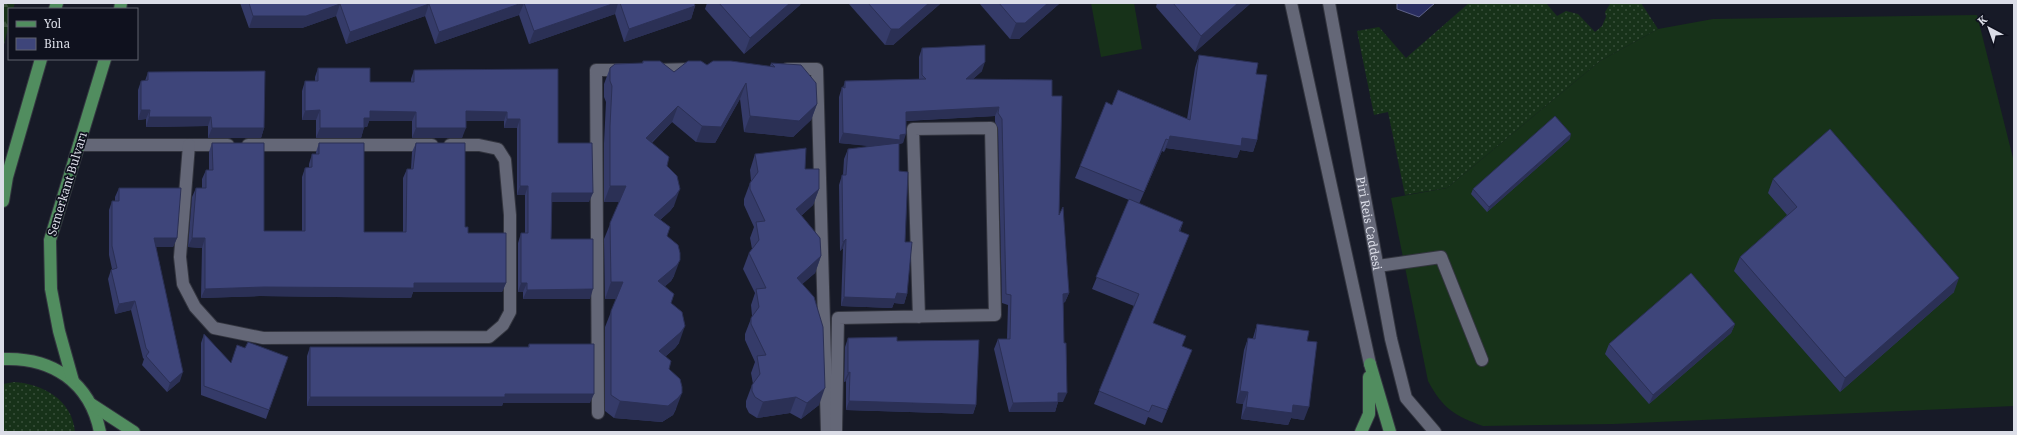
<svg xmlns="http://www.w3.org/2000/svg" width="2017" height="435" font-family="'Noto Serif',serif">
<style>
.grass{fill:url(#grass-dots)}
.forest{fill:url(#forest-firs)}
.garden{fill:#173219}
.water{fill:#292d60;stroke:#5e6288}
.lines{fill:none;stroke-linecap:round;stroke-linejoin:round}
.minor-casing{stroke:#33353f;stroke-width:14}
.major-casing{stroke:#33353f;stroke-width:14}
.minor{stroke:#646777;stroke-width:12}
.major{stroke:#518d5f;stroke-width:12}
.wall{fill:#353b69}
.shaded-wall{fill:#2b3055}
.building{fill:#3e457a;stroke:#2b3055}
.labels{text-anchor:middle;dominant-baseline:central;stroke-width:3.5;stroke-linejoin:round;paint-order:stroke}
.street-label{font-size:12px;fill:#dbdde7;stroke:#0f111e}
</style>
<defs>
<pattern id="grass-dots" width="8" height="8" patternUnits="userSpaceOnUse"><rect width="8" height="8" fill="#173219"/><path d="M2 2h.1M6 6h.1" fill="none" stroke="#384f3a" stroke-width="1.8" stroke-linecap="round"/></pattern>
<pattern id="forest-firs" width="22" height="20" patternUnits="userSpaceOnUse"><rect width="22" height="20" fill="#173219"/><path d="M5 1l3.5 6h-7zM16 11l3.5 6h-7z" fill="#384f3a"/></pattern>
</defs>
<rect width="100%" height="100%" fill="#171a27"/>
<!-- grass -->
<g class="grass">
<polygon points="1469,3 1546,3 1557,16 1566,11 1578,14 1595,32 1602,26 1606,17 1605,12 1610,4 1641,3 1658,29 1600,61 1447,188 1405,195 1388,112 1374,115 1357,31 1379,27 1406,58"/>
<path d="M14 382C42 384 72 399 75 432H3V384Z"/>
</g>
<!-- forest -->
<polygon class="forest" points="3,3 15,3 13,9 9,9 9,25 3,48"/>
<!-- garden -->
<g class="garden">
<polygon points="1091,3 1134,3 1142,49 1101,57"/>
<path d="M1977 15 2014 162V406L1614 424 1483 426C1455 416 1443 409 1428 381L1391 198 1447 188 1600 61 1658 29 1713 19Z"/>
</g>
<!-- water -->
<polygon class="water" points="1397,3 1435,3 1419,17 1397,9"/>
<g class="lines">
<!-- minor casing -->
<g class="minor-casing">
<g id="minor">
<polyline points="1291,3 1370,364"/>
<path id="s1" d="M1329 3 1391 339 1406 398 1435 432"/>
<polyline points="787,69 817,69 827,432"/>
<polyline points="655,70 693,69"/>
<polyline points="79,145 228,145"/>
<polyline points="189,145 180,257 183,284 195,307 214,328 263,338 489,337 503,325 510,312 510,215 505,160 498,149 479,145 450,145"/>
<polyline points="248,145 432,145"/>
<polyline points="1378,266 1441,257 1482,360"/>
<polyline points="598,413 596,70 625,70"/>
<polyline points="836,432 838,318 995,315 991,128 913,129 919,317"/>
</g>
</g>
<!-- major casing -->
<g class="major-casing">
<g id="major">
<polyline points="55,9 57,3"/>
<polyline points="120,9 121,3"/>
<polyline points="3,201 7,177 41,59"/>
<path d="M3 359C52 357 90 382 100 432"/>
<polyline points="1370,364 1390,432"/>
<polyline points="73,381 59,331 51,289 50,240 105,59"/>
<polyline points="91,404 134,432"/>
<polyline points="1361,432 1369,414 1369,377"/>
</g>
</g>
<!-- minor -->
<use href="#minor" class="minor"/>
<!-- major -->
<use href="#major" class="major"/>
</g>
<!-- wall -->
<g class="wall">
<polygon points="240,3 694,3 695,6 691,19 624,42 615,14 529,44 519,15 435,44 425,16 346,44 336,16 302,28 249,28"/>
<polygon points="707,3 801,3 800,5 744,54 705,9"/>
<polygon points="850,3 941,3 940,4 893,45 885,45 849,4"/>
<polygon points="979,3 1060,3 1019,39 1010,39"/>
<polygon points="1157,3 1251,3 1195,52 1156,7"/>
<polygon points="922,48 982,71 973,79 1052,96 1059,215 1069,293 1065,302 1063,303 1063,402 1058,402 1055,412 1009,412 994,349 998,339 1007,339 1008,305 1002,303 998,128 995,122 995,116 906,121 903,143 899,144 899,171 905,242 907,294 904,304 894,303 892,308 841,306 843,248 840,251 839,185 842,175 843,175 844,159 848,149 873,146 839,143 839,97 842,87 843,88 845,81 919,79 919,57"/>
<polygon points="1199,55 1256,74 1257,140 1253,152 1240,150 1237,158 1166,148 1164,152 1162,151 1139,204 1183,222 1180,232 1189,235 1153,323 1182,346 1187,362 1162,423 1148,417 1145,425 1094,404 1134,306 1092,289 1129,200 1075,178 1080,166 1112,105 1187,119 1195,68"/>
<polygon points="643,61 674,72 707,65 770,66 771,63 817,104 811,120 793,137 744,132 740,99 715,143 696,142 672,122 652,143 667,166 674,206 670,211 660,220 667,236 674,276 671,281 665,286 671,303 679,343 675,348 666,356 669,369 676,409 673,415 662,422 614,418 605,411 605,327 616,299 605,299 604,239 619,202 604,202 604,143 606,102 604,97 604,84 610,68 642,63"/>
<polygon points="318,68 370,82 411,82 411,79 414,70 558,69 558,143 589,202 552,202 551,239 590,299 523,299 523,292 518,292 518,243 521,233 525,233 525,195 517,195 517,128 504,128 504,121 466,121 462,138 412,138 412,121 369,121 367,127 364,127 361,138 316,138 316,120 302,120 302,91 305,81 315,81 315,77"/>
<polygon points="148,72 264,128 261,138 208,138 208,126 146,127 146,119 138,120 138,90 141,81 145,81"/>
<polygon points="1570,139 1487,212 1471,194 1473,189"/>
<polygon points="212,143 264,231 302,231 302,177 305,168 309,167 309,164 312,154 316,154 316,152 319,143 364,232 403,232 403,178 407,169 411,169 412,152 416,143 468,233 506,283 502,292 413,292 411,298 260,296 201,298 202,248 188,247 192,197 196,188 202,188 202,179 206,170 209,170 209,152"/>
<polygon points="755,154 805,169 819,189 813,205 801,216 821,256 815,273 802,284 819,405 801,419 790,413 757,418 749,413 746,407 746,401 752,385 753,384 751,373 755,362 745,340 745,334 752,316 751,305 755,293 743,269 749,253 752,249 750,238 754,227 744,205 744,199 750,183 751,181 750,170"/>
<polygon points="1773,179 1954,292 1840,392 1734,271 1740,257 1787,215 1768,193"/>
<polygon points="119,188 177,238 173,247 156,247 180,381 167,392 142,365 144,359 143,358 131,310 115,314 108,279 111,270 112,269 109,255 109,210 112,201 115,201 115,197"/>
<polygon points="1257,324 1307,341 1304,420 1291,418 1288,425 1241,419 1243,404 1236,403 1244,350 1248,338 1253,338"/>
<polygon points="1735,324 1731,333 1649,404 1605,354 1609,344"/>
<polygon points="204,334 231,363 245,348 288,357 266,419 201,395 201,343"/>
<polygon points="848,338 897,341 976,405 973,414 846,410 846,381 844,382 845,347"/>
<polygon points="529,344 590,403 503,403 502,406 307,406 307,356 310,347 528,347"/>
</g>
<!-- shaded-wall -->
<g class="shaded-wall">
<polygon points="522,3 524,3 519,15 435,44 439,32"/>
<polygon points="615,3 618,3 615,14 529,44 534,31"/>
<polygon points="790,3 801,3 800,5 744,54 750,38"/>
<polygon points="929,3 941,3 940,4 893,45 885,45 891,29"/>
<polygon points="1048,3 1060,3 1019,39 1010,39 1016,23"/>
<polygon points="1238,3 1251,3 1195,52 1201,36"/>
<polygon points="340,4 336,16 302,28 249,28 253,16"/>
<polygon points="429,4 425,16 346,44 350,32"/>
<polygon points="695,6 691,19 624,42 629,29"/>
<polygon points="985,62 982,71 963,88 966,79"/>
<polygon points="746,83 740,99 715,143 696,142 702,126"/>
<polygon points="817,104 811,120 793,137 744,132 750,116"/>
<polygon points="678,106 672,122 640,154 646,138"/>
<polygon points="999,107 995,116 902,121 906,112"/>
<polygon points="141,110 150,110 146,119 138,120"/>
<polygon points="320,110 316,120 302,120 305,111"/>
<polygon points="370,111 416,112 412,121 369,121 367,127 361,127 364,118"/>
<polygon points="466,111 507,112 504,121 463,121"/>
<polygon points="149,117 211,117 208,126 146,127"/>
<polygon points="507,119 520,119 517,128 504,128"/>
<polygon points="212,128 264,128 261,138 208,138"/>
<polygon points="320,128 364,128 361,138 316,138"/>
<polygon points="416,128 466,128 462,138 412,138"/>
<polygon points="843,133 900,135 906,134 903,143 898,144 896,149 839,143"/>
<polygon points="1571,134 1570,139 1487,212 1489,207"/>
<polygon points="1170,136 1242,138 1257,140 1253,152 1240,150 1237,158 1166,148 1164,152"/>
<polygon points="1166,139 1162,151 1139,204 1144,192"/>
<polygon points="520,186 528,186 525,195 517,195"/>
<polygon points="610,186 626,186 620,202 604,202"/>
<polygon points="680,189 674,206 670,211 648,231 654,215"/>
<polygon points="819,189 813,205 790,226 796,209"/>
<polygon points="552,193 593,193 589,202 549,202"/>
<polygon points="1189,235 1184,248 1148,335 1153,323"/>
<polygon points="154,238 177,238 173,247 151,247"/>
<polygon points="192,238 205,238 202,248 188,247"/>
<polygon points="846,239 843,248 840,251 843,242"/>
<polygon points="821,256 815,273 791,294 797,278"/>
<polygon points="680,260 674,276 671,281 653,297 658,281"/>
<polygon points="1959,278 1954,292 1840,392 1845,378"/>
<polygon points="611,282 623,282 617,299 605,299"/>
<polygon points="414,283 506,283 502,292 413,292 411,298 260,296 201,298 205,289"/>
<polygon points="521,283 527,283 523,292 518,292"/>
<polygon points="593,289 590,299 523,299 527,290"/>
<polygon points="897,293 907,294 904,304 894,303 892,308 841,306 844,297"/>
<polygon points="1069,293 1065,302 1059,304 1063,294"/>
<polygon points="135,301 131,310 115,314 119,304"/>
<polygon points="1735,324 1731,333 1649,404 1653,395"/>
<polygon points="685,326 679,343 675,348 653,367 659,351"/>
<polygon points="1192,350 1187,362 1162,423 1167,410"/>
<polygon points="183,372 180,381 167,392 170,383"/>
<polygon points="850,372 846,381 844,382 848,373"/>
<polygon points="825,388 819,405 801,419 807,403"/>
<polygon points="1240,391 1248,392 1243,404 1236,403"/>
<polygon points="682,393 676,409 673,415 662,422 614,418 620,401"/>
<polygon points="1058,393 1067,393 1063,402 1055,402"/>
<polygon points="505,394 594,394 590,403 503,403 502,406 307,406 310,397"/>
<polygon points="796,397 790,413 757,418 763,402"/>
<polygon points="849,401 976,405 973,414 846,410"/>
<polygon points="1058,402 1055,412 1009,412 1013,403"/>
<polygon points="1293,405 1309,407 1304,420 1291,418 1288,425 1241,419 1246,407"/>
</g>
<!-- building -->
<g class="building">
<polygon points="249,3 522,3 439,32 429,4 350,32 340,4 306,16 253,16"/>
<polygon points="524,3 615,3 534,31"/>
<polygon points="620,3 694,3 695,6 629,29"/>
<polygon points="719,3 790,3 750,38"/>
<polygon points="868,3 929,3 899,29 891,29"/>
<polygon points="999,3 1048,3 1025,23 1016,23"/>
<polygon points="1173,3 1238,3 1201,36"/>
<polygon points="985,45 985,62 966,79 1052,80 1052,96 1062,96 1059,215 1063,207 1069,293 1063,294 1064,343 1066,343 1067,393 1058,393 1058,402 1013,403 998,339 1010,339 1011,295 1006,294 1002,119 998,113 999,107 906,112 906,134 900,135 900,140 843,133 842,87 845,88 845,81 926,79 922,75 922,48"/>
<polygon points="1199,55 1258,63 1256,74 1267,75 1257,140 1242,138 1241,146 1170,136 1169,140 1166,139 1144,192 1080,166 1106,102 1112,105 1118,90 1190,120"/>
<polygon points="643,61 660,61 674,72 688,61 701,61 707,65 713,61 731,61 775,67 771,63 801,65 816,83 817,104 799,121 750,116 746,83 721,127 702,126 678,106 646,138 669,157 667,166 677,176 680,189 676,195 654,215 670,227 667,236 678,245 680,253 680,260 677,265 658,281 674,294 671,303 682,312 685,326 681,332 659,351 671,361 669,369 680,379 682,387 682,393 678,398 668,406 620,401 611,395 611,311 623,282 611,282 610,223 626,186 610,186 610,126 612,86 610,81 610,68 615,64 643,63"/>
<polygon points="318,68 370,68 370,82 414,82 414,70 558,69 558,143 592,143 593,193 552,193 551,239 593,239 593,289 527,290 527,283 521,283 521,233 528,233 528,186 520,186 520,119 507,119 507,112 466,111 466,128 416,128 416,112 370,111 370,118 364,118 364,128 320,128 320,110 305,111 305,81 318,81"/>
<polygon points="265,71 264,128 212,128 211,117 149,117 150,110 141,110 141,81 148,80 148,72"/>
<polygon points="1555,116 1571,134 1489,207 1473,189"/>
<polygon points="1830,129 1959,278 1845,378 1740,257 1797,207 1773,179"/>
<polygon points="212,143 264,143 264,231 305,231 305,168 312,167 312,154 319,154 319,143 364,143 364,232 406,232 407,169 413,169 416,143 465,143 465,227 468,227 468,233 506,233 506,283 414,283 414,288 264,287 205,289 205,238 192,238 196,188 206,188 206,170 213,170"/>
<polygon points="899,143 899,171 908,172 905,242 912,242 907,294 897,293 895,299 844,297 846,239 843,242 842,175 846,175 848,149"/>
<polygon points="806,148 805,169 819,169 819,189 796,209 820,238 821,256 797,278 814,297 823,327 825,388 807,403 796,397 763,402 755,397 752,391 752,385 760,374 757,356 766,355 751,324 751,318 759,307 756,289 766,288 749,253 759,240 756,222 765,221 750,189 750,183 758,172 755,154"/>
<polygon points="119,188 181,188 177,238 154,238 183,372 170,383 146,356 149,352 146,348 135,301 119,304 111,270 117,268 112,246 112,201 119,201"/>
<polygon points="1129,199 1183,222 1179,231 1189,235 1153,323 1186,336 1182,346 1192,350 1167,410 1152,405 1149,412 1099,391 1139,294 1096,277"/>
<polygon points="1691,273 1735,324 1653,395 1609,344"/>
<polygon points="1257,324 1309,331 1307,341 1317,342 1309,407 1293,405 1292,413 1246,407 1248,392 1240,391 1248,338 1255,339"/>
<polygon points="204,334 231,363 237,345 245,348 248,342 288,357 269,410 204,386"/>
<polygon points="897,337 897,341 979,340 976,405 849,401 850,372 848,373 848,338"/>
<polygon points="529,344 594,344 594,394 505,394 505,397 310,397 310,347 529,347"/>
</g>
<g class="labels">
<!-- street labels -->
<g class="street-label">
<text transform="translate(67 184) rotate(-73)">Semerkant Bulvarı</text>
<text stroke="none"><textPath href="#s1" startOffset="224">Piri Reis Caddesi</textPath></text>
</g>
</g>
<!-- border -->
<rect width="2017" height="435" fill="none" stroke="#dbdde7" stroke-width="8"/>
<!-- legend -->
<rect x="8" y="8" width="130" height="52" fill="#0f111e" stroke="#61636e"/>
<rect x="16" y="21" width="20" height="6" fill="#518d5f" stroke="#61636e"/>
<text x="44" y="28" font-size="12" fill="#dbdde7">Yol</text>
<rect x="16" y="38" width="20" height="12" fill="#3e457a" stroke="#61636e"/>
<text x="44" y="48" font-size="12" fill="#dbdde7">Bina</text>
<!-- north arrow -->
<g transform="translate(1989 28) rotate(319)" stroke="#0f111e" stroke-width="3" paint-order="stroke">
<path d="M0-3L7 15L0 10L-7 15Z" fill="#dbdde7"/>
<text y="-6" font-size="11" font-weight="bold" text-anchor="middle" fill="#dbdde7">K</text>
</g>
</svg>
